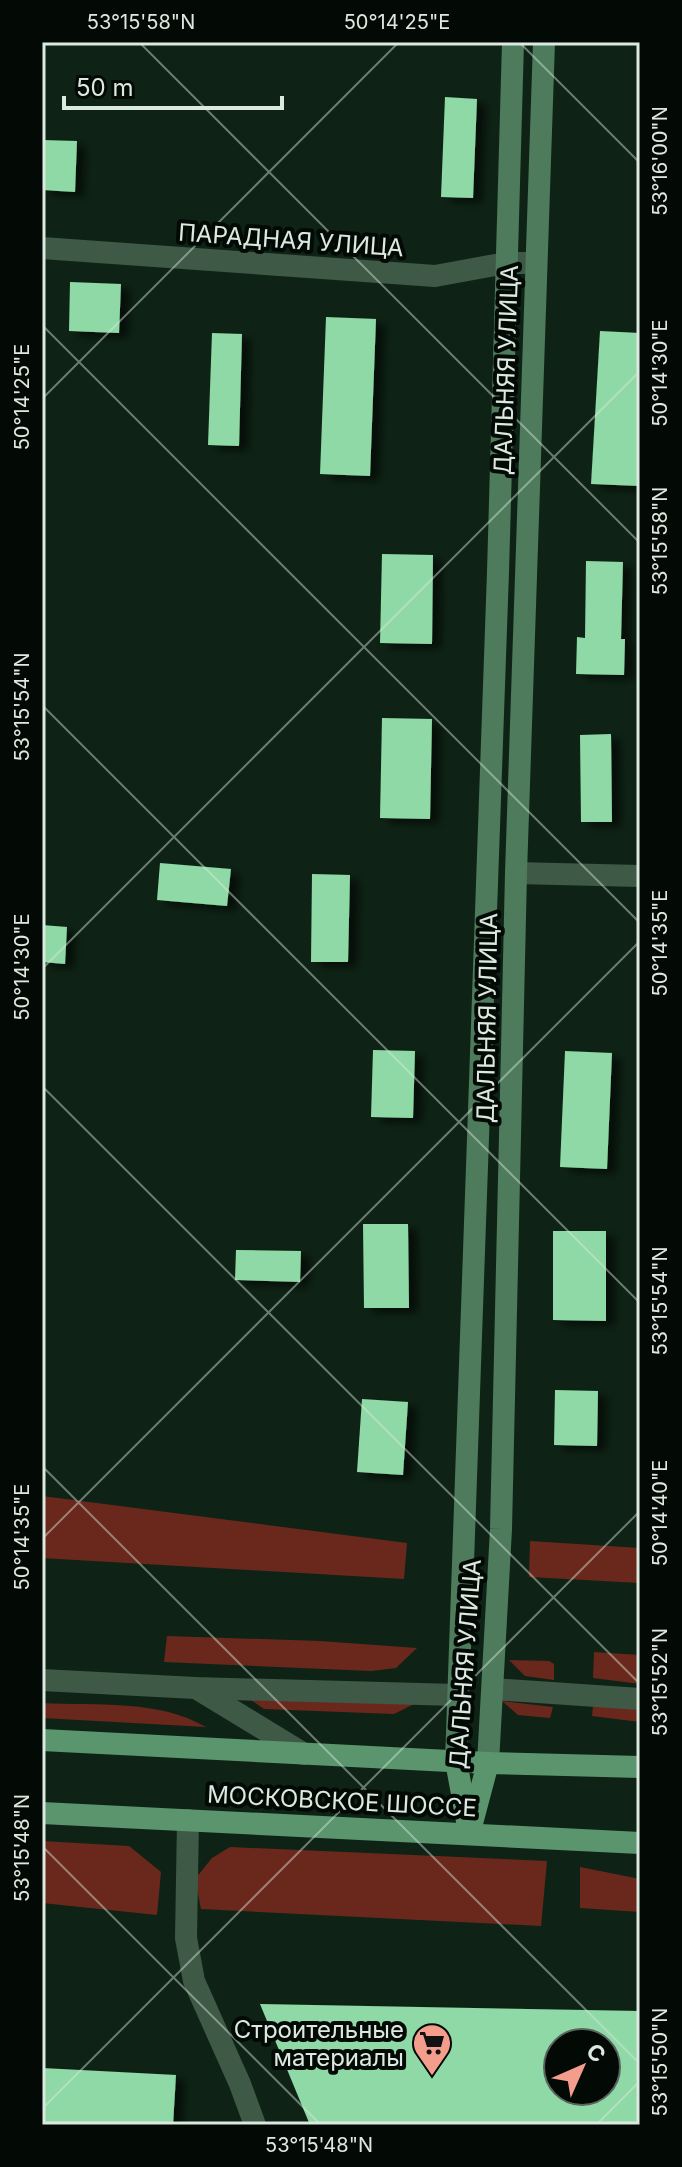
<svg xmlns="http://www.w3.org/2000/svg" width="682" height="2167" font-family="Inter,sans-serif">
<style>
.green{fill:#6a281d}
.building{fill:#8fd9a6;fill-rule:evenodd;filter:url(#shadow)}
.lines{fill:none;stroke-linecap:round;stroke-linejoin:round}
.minor{stroke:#3e5946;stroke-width:22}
.secondary{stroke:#4e7b5c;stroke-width:22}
.primary{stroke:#5a956d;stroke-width:22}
.ticks{fill:none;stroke:#dce9e0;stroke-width:2;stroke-opacity:0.45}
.labels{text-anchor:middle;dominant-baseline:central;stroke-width:8;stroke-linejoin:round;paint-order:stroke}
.street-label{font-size:24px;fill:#dce9e0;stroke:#030a05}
.poi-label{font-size:24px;fill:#dce9e0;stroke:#030a05;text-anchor:end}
.neatline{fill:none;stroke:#dce9e0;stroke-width:3}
.ticks-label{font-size:20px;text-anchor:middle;fill:#dce9e0}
</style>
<defs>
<filter id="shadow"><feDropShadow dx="9" dy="5" stdDeviation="4" flood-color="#0009"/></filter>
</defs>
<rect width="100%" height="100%" fill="#0e2315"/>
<!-- green -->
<g class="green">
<polygon points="42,1496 407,1543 404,1579 42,1558"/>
<polygon points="530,1541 640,1548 640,1583 529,1577"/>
<polygon points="167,1636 320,1641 417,1648 396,1668 371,1671 164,1662"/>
<polygon points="594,1652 640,1655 640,1684 593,1678"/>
<polygon points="509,1660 549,1661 554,1664 554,1680 525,1676"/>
<polygon points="235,1689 416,1703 394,1714 264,1709"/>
<polygon points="502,1701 553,1707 550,1718 518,1715"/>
<path d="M42 1703C96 1706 158 1699 206 1727L42 1718Z"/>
<polygon points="593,1706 640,1709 640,1722 592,1716"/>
<polygon points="42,1841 129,1846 161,1872 157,1915 42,1903"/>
<polygon points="230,1847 547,1861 541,1926 201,1909 195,1879 212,1858"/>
<polygon points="580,1867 640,1879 640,1912 580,1908"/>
</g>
<!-- building -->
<g class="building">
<polygon points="445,97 477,99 473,198 441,197"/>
<polygon points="42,140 77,141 75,192 42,190"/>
<polygon points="70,282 121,284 119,333 69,331"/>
<polygon points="326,317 376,319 370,476 320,474"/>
<polygon points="600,331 640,333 640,486 591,484"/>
<polygon points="212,333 242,334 239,446 208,445"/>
<polygon points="382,554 433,555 432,644 380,643"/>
<polygon points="586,561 623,562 621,639 625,639 624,675 576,674 577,637 585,638"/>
<polygon points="382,718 432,719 430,819 380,818"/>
<polygon points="611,734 612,822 581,822 580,735"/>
<polygon points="160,863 231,869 227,906 157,900"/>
<polygon points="312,874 350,875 348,962 311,962"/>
<polygon points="42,925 67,927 65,964 42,962"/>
<polygon points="373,1050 415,1051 413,1118 371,1117"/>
<polygon points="565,1051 612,1053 607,1169 560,1167"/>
<polygon points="363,1224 408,1224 409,1308 364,1308"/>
<polygon points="553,1231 606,1231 606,1321 553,1320"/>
<polygon points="236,1250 301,1251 300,1282 235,1280"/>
<polygon points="555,1390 598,1391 597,1446 554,1445"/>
<polygon points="362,1399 408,1402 403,1475 357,1472"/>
<path d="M260 2004 640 2011V2125H310ZM558 2043H606V2091H558Z"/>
<polygon points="42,2068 176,2075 173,2125 42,2125"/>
</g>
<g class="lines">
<!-- minor -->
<g class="minor">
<polyline points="42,248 435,276 506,263 535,263"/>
<polyline points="516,873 640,876"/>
<polyline points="42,1680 195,1688 457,1695"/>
<polyline points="196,1688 304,1754"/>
<polyline points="493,1689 640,1699"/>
<polyline points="188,1820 186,1938 194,1981 240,2084 255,2125"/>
</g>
<!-- secondary -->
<g class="secondary">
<polyline points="456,1761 498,572 513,42"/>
<polyline points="488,1763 501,1529 516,873 544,42"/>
</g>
<!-- primary -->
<g class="primary">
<polyline points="42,1740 488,1763 640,1767"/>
<polyline points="456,1761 469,1832"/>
<polyline points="42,1813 640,1843"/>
<polyline points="471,1827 488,1763"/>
</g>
</g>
<!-- ticks -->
<path class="ticks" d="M139 42 640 543M519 42 640 163M42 325 640 923M42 399 399 42M42 705 640 1303M42 969 640 371M42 1086 640 1684M42 1466 640 2064M42 1539 640 941M42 1846 321 2125M42 2109 640 1511M596 2125 640 2081"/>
<!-- icons -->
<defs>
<g id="supermarket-pin" transform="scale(2)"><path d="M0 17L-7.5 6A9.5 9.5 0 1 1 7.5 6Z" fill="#f49d8c" stroke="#030a05"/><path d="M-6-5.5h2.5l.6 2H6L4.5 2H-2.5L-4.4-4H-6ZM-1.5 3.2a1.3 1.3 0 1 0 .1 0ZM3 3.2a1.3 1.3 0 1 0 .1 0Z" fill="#111"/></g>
</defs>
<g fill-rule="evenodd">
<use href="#supermarket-pin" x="432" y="2043"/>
</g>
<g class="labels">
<!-- street labels -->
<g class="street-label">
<text transform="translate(291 240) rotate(4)">ПАРАДНАЯ УЛИЦА</text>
<text transform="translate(506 370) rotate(-88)">ДАЛЬНЯЯ УЛИЦА</text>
<text transform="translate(487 1018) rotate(-89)">ДАЛЬНЯЯ УЛИЦА</text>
<text transform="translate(465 1664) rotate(-86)">ДАЛЬНЯЯ УЛИЦА</text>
<text transform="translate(342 1801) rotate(3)">МОСКОВСКОЕ ШОССЕ</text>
</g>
<!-- poi labels -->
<g class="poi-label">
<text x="404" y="2029">Строительные<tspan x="404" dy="28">материалы</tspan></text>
</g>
</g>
<!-- border -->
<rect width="682" height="2167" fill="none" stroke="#030a05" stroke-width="88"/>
<!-- north arrow -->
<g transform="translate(582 2067) rotate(45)"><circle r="38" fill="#030a05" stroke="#5a635d" stroke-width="2"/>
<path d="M0-6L14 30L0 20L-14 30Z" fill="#f49d8c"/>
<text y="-12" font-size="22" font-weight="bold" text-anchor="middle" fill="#dce9e0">С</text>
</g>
<!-- scale -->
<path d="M64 96v12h218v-12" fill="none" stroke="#dce9e0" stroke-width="4"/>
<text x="76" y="96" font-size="24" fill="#dce9e0" stroke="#030a05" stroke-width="6" paint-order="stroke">50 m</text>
<rect x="44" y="44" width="594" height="2079" class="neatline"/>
<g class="ticks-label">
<text x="141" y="29">53°15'58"N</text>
<text x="397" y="29">50°14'25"E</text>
<text transform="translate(660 161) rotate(-90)" y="7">53°16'00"N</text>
<text transform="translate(660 373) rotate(-90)" y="7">50°14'30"E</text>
<text transform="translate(22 397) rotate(-90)" y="7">50°14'25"E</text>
<text transform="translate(660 541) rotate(-90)" y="7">53°15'58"N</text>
<text transform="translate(22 707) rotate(-90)" y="7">53°15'54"N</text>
<text transform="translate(660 943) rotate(-90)" y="7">50°14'35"E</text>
<text transform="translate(22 967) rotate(-90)" y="7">50°14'30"E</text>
<text transform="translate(660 1301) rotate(-90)" y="7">53°15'54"N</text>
<text transform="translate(660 1513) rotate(-90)" y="7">50°14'40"E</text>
<text transform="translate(22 1537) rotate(-90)" y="7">50°14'35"E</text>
<text transform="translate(660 1682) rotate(-90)" y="7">53°15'52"N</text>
<text transform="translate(22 1848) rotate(-90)" y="7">53°15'48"N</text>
<text transform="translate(660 2062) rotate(-90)" y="7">53°15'50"N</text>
<text x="319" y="2152">53°15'48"N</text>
</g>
</svg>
